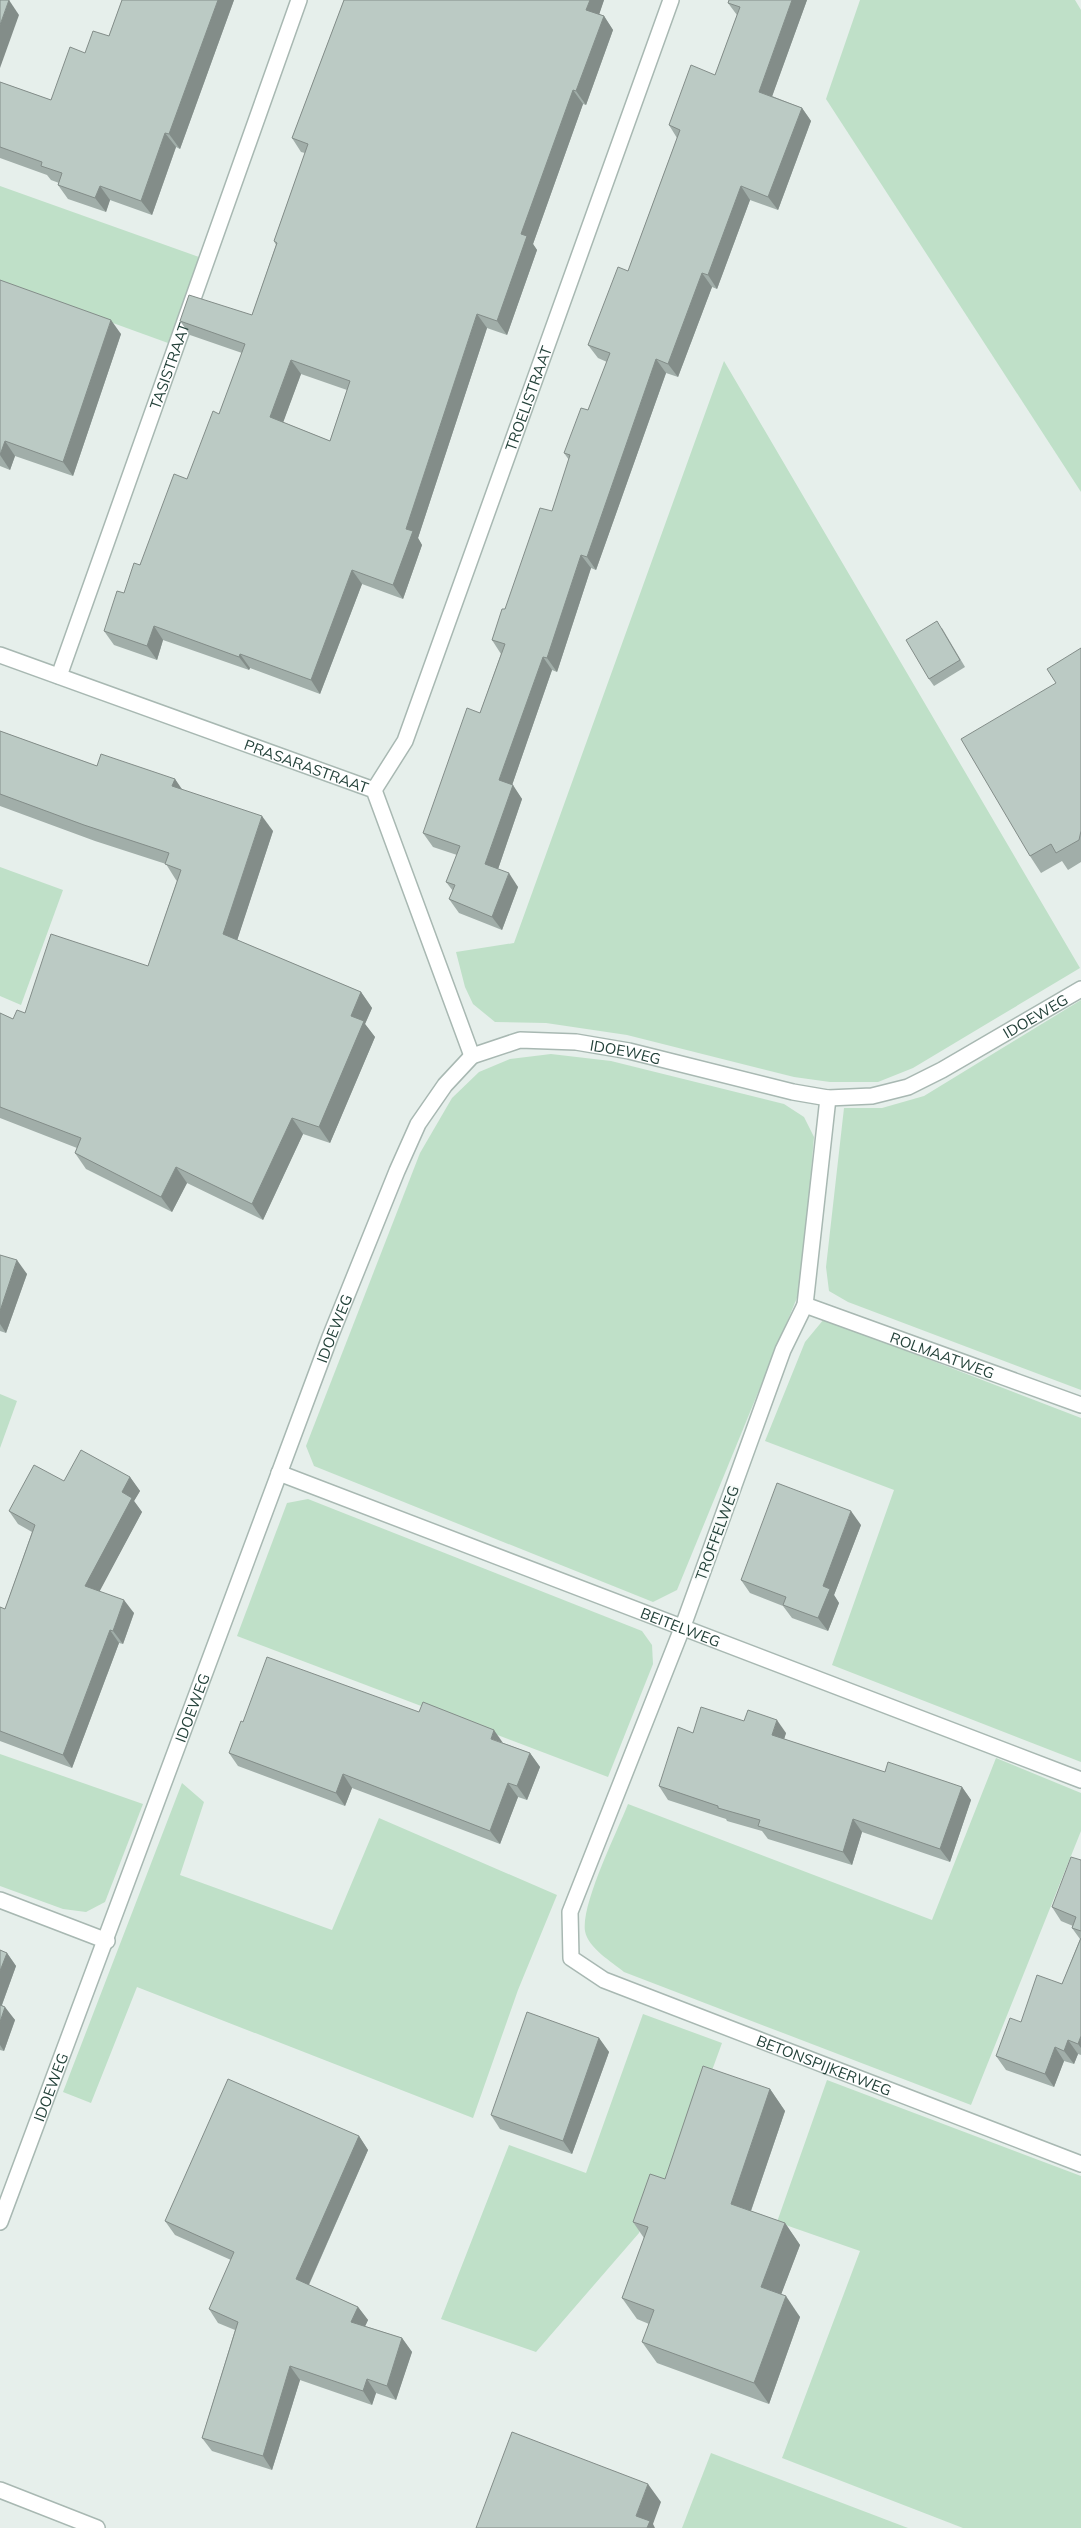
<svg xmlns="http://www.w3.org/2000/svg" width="1081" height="2528" font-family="Mulish,sans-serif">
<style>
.grass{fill:#bfe0c8}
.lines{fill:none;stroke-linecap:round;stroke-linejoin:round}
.street-casing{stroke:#a8b8b2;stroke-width:18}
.street{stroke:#fff;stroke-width:15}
.wall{fill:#a1aea9;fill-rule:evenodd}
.shaded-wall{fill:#838d89}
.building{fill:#bbcac4;stroke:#838d89;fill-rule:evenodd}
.labels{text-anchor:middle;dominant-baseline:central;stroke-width:4;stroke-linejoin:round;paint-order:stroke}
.street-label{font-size:15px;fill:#24423a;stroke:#f7fbf9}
</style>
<rect width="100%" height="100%" fill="#e6efeb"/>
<!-- grass -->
<g class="grass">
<polygon points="860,0 1075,0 1081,10 1081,492 826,99"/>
<polygon points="0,186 199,257 168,343 0,282"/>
<polygon points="724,361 1080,968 913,1068 878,1082 830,1082 794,1077 627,1035 546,1023 495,1022 473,1004 465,987 456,952 514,943"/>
<polygon points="0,867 63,890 21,1005 0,996"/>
<polygon points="1081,1000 1081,1390 848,1302 829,1291 826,1267 844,1108 882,1108 924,1096"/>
<polygon points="551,1054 611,1061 784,1104 804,1117 814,1137 801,1288 677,1590 653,1602 314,1466 306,1446 420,1153 452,1098 479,1072 510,1059"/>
<polygon points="824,1319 1081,1418 1081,1762 832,1665 894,1490 765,1441 805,1342"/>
<polygon points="0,1394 17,1401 0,1448"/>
<polygon points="308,1499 642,1631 652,1645 653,1664 608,1777 237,1636 287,1503"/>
<polygon points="0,1754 143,1804 105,1902 86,1912 63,1909 0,1886"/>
<path d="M996 1758 1081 1793V1831L971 2105 624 1972C612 1962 588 1948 585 1931 581 1904 617 1832 628 1804L932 1920Z"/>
<polygon points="182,1783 204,1802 180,1875 332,1930 379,1818 557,1895 518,1990 473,2118 137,1987 91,2103 63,2092"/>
<polygon points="643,2014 722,2043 671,2183 656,2179 639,2233 536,2352 441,2319 509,2145 586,2173"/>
<polygon points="827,2080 1081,2176 1081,2528 963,2528 782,2458 860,2251 777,2222"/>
<polygon points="711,2453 908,2528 682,2528"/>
</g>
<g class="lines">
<!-- street casing -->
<g class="street-casing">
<g id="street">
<path id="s1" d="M0 655 374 790 472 1056"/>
<path id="s2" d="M59 676 299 0"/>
<path id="s3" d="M374 790 405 741 671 0"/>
<path id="s4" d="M828 1098 805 1305 783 1350 683 1626 570 1912 571 1958 604 1980 1081 2164"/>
<path id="s5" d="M805 1305 1081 1405"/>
<path id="s6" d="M279 1473 1081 1780"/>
<polyline points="0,1900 107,1941"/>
<path id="s7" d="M0 2222 330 1337 397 1171 418 1124 445 1085 472 1056 520 1040 576 1042 629 1051 793 1092 828 1098 872 1096 908 1087 942 1070 1081 989"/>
<polyline points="0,2490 97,2528"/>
</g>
</g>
<!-- street -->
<use href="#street" class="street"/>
</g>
<!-- wall -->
<g class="wall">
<polygon points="122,0 234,0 180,149 176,147 152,215 110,200 106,212 68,199 58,185 59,183 51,180 47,175 0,158 0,82 51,100 85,53 109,36"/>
<path d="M344 0H604L599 14 604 16 613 30 586 105 583 104 533 244 537 250 507 335 487 328 418 538 422 545 403 599 362 584 320 694 250 668 249 670 163 640 157 660 114 645 104 631 124 593 187 479 219 414 242 353 190 335 180 321 252 315 276 245 274 241 305 153 301 152 292 138ZM301 374 347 390 330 441 283 422Z"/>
<polygon points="729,0 807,0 772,96 802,108 811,121 778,210 750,200 717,289 712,287 678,377 666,373 596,570 591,568 557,672 552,670 512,785 522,799 498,869 518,887 502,930 459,913 449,899 453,891 446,882 457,855 433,847 423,833 480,713 501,654 492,640 505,609 552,511 569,460 564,453 588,410 607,362 598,358 588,345 628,271 677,138 669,125 715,75 737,15 728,3"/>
<polygon points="0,280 121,334 73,476 15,456 10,470 0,466"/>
<polygon points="942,628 965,667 934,686 929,679"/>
<polygon points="1081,648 1081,862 1068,870 1062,861 1041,873 1030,856 1056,683"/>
<polygon points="0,731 97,766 175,779 181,789 273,831 237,940 361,992 372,1008 365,1024 375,1037 330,1143 303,1134 263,1220 187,1183 172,1212 86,1169 75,1153 77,1148 0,1118 0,1013 13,1019 25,1013 148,966 177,881 176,880 166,864 95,841 0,806"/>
<polygon points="0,1255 27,1274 6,1333 0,1331"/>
<polygon points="130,1477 140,1491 134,1501 142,1512 99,1591 134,1613 123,1644 119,1643 72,1768 0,1741 0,1607 5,1609 32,1532 18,1524 9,1511 64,1481"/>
<polygon points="861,1525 834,1595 839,1603 828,1631 792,1618 783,1606 750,1593 741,1580"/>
<polygon points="744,1721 786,1733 784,1739 885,1772 962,1787 971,1800 950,1862 862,1832 852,1865 768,1839 762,1831 727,1821 726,1819 668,1800 659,1786 693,1733"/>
<polygon points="503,1743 530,1753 540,1767 527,1800 518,1797 500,1844 352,1788 345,1806 238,1766 229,1753"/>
<polygon points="1081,1860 1081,2055 1078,2054 1074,2064 1064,2061 1054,2087 1006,2070 996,2056 1021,2022 1062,1984 1080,1939 1072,1928 1073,1926 1061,1921 1052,1907"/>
<polygon points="0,1950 7,1953 16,1966 2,2005 15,2020 4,2051 0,2050"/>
<polygon points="599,2038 609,2052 572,2154 500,2129 491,2115"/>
<polygon points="770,2089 785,2111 751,2211 785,2223 800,2245 781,2294 800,2317 769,2404 657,2363 642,2342 649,2324 637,2319 622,2298 644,2238 633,2222 665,2179"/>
<polygon points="359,2136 368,2150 309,2285 358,2307 368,2320 365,2326 402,2338 412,2352 396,2400 376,2393 372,2405 300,2380 272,2470 212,2451 202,2438 235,2330 218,2323 209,2309 231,2260 175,2235 165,2221"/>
</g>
<!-- shaded-wall -->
<g class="shaded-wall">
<polygon points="9,0 19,15 0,68 0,25"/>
<polygon points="218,0 234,0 180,149 169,134"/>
<polygon points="590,0 604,0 596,24 586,10"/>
<polygon points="792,0 807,0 769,105 759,92"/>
<polygon points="604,16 613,30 586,105 576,91"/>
<polygon points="573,90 583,104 533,244 537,250 507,335 497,321 521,234"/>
<polygon points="802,108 811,121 778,210 768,197"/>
<polygon points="165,133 176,147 152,215 141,201"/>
<polygon points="100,186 110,200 106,212 95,198"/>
<polygon points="741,186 750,200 717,289 708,275"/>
<polygon points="702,273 712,287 678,377 668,364"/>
<polygon points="477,314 487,328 418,538 422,545 403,599 393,585 406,529"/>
<polygon points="111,320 121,334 73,476 63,462"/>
<polygon points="656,359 666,373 596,570 587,557"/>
<polygon points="291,360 301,374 280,431 270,417"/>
<polygon points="5,441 15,456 10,470 0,455"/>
<polygon points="581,555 591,568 557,672 547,658"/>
<polygon points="352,570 362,584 320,694 311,680"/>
<polygon points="154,626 163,640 157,660 147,646"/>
<polygon points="240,654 250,668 249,670 239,657"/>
<polygon points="543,657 552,670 509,794 499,780"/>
<polygon points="175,779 186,795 172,786"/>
<polygon points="513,785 522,799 495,878 485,864"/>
<polygon points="262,816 273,831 234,950 223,934"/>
<polygon points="509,873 518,887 502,930 492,917"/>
<polygon points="361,992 372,1008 365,1024 375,1037 330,1143 319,1127 351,1016"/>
<polygon points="292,1118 303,1134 263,1220 252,1204"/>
<polygon points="176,1167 187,1183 172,1212 161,1197"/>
<polygon points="17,1260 27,1274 6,1333 0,1324 0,1311"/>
<polygon points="130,1477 140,1491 134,1501 142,1512 95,1600 85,1586 122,1492"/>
<polygon points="851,1511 861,1525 834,1595 839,1603 828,1631 818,1618 823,1586"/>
<polygon points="124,1600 134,1613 123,1644 113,1631"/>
<polygon points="110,1630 119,1643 72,1768 63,1755"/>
<polygon points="777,1720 786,1733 781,1749 772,1735"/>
<polygon points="494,1730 503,1743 491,1739"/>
<polygon points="530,1753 540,1767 527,1800 517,1786"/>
<polygon points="343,1774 352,1788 345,1806 336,1793"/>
<polygon points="508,1783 518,1797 500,1844 490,1831"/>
<polygon points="962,1787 971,1800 950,1862 940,1849"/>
<polygon points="853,1819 862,1832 852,1865 843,1852"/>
<polygon points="7,1953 16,1966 0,2010 0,1971"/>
<polygon points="5,2007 15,2020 4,2051 0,2045 0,2022"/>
<polygon points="1081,2036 1081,2048 1078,2044"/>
<polygon points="599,2038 609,2052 572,2154 563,2141"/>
<polygon points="1068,2040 1078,2054 1074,2064 1064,2051"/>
<polygon points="1055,2047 1064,2061 1054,2087 1045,2074"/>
<polygon points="770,2089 785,2111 746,2225 731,2204"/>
<polygon points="359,2136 368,2150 305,2293 296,2279"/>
<polygon points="785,2223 800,2245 776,2308 761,2287"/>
<polygon points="786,2296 800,2317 769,2404 754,2383"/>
<polygon points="358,2307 368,2320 361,2335 351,2322"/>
<polygon points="402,2338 412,2352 396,2400 387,2386"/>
<polygon points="290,2366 300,2380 272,2470 263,2456"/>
<polygon points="367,2379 376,2393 372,2405 363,2391"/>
<polygon points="648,2484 661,2502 653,2524 655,2528 645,2528 636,2516"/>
</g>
<!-- building -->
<g class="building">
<polygon points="0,0 9,0 0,25"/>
<polygon points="122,0 218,0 169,134 165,133 141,201 100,186 95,198 58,185 62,173 41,166 42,162 0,147 0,82 51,100 70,47 85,53 93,31 109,36"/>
<path d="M344 0H590L586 10 604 16 576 91 573 90 521 234 527 236 497 321 477 314 406 529 413 531 393 585 352 570 311 680 240 654 239 657 154 626 147 646 104 631 117 591 124 593 134 563 140 565 174 474 187 479 213 411 219 414 245 344 180 321 189 295 252 315 277 243 274 241 308 144 292 138ZM291 360 350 381 330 441 270 417Z"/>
<polygon points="729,0 792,0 759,92 802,108 768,197 741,186 708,275 702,273 668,364 656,359 587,557 581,555 547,658 543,657 499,780 513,785 485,864 509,873 492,917 449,899 455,885 446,882 460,846 423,833 467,708 480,713 505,644 492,640 502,609 505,609 540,508 552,511 570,455 564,453 581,408 588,410 610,353 588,345 618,267 628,271 680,130 669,125 691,65 715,75 740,7 728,3"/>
<polygon points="0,280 111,320 63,462 5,441 0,455"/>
<polygon points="937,621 960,660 929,679 906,640"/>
<polygon points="1081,648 1081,831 1079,840 1056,853 1051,844 1030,856 961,739 1056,683 1047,669"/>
<polygon points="0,731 97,766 101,754 175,779 172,786 262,816 223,934 361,992 351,1016 364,1021 319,1127 292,1118 252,1204 176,1167 161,1197 75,1153 81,1138 0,1107 0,1013 13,1019 17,1010 25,1013 51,934 148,966 181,870 165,864 169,853 84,825 0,794"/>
<polygon points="0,1255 17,1260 0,1311"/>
<polygon points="81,1450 130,1477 122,1492 132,1498 85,1586 124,1600 113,1631 110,1630 63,1755 0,1731 0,1607 5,1609 35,1525 9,1511 34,1465 64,1481"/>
<polygon points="777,1483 851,1511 823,1586 830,1589 818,1618 783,1605 786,1597 741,1580"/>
<polygon points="267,1657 419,1712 423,1702 494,1730 491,1739 530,1753 517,1786 508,1783 490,1831 343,1774 336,1793 229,1753 241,1721 243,1722"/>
<polygon points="701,1707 744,1721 748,1710 777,1720 772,1735 885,1772 888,1762 962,1787 940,1849 853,1819 843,1852 758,1826 760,1820 718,1808 718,1806 659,1786 678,1727 693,1733"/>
<polygon points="1071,1857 1081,1860 1081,1931 1072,1928 1076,1917 1052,1907"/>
<polygon points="1081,1938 1081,2036 1078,2044 1068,2040 1064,2051 1055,2047 1045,2074 996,2056 1010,2018 1021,2022 1037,1975 1062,1984"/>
<polygon points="0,1950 7,1953 0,1971"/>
<polygon points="0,2005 5,2007 0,2022"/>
<polygon points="527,2012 599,2038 563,2141 491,2115"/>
<polygon points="703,2066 770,2089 731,2204 785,2223 761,2287 786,2296 754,2383 642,2342 654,2310 622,2298 648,2227 633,2222 650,2174 665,2179"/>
<polygon points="228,2079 359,2136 296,2279 358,2307 351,2322 402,2338 387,2386 367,2379 363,2391 290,2366 263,2456 202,2438 238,2322 209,2309 234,2252 165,2221"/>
<polygon points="512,2432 648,2484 636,2516 650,2521 647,2528 476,2528"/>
</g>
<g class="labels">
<!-- street labels -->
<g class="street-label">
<text stroke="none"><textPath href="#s2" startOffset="329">TASISTRAAT</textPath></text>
<text stroke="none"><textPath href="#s3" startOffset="422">TROELISTRAAT</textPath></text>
<text stroke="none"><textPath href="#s1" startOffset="326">PRASARASTRAAT</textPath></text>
<text stroke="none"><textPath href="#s7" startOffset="1854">IDOEWEG</textPath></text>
<text stroke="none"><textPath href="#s7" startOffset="1419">IDOEWEG</textPath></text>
<text stroke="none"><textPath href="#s7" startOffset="954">IDOEWEG</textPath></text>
<text stroke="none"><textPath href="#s5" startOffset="146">ROLMAATWEG</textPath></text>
<text transform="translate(717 1533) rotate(-70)">TROFFELWEG</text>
<text stroke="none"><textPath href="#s6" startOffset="430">BEITELWEG</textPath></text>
<text stroke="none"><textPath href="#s7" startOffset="549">IDOEWEG</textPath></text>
<text stroke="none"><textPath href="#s4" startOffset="1181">BETONSPIJKERWEG</textPath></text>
<text stroke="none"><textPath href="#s7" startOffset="144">IDOEWEG</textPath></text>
</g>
</g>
</svg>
